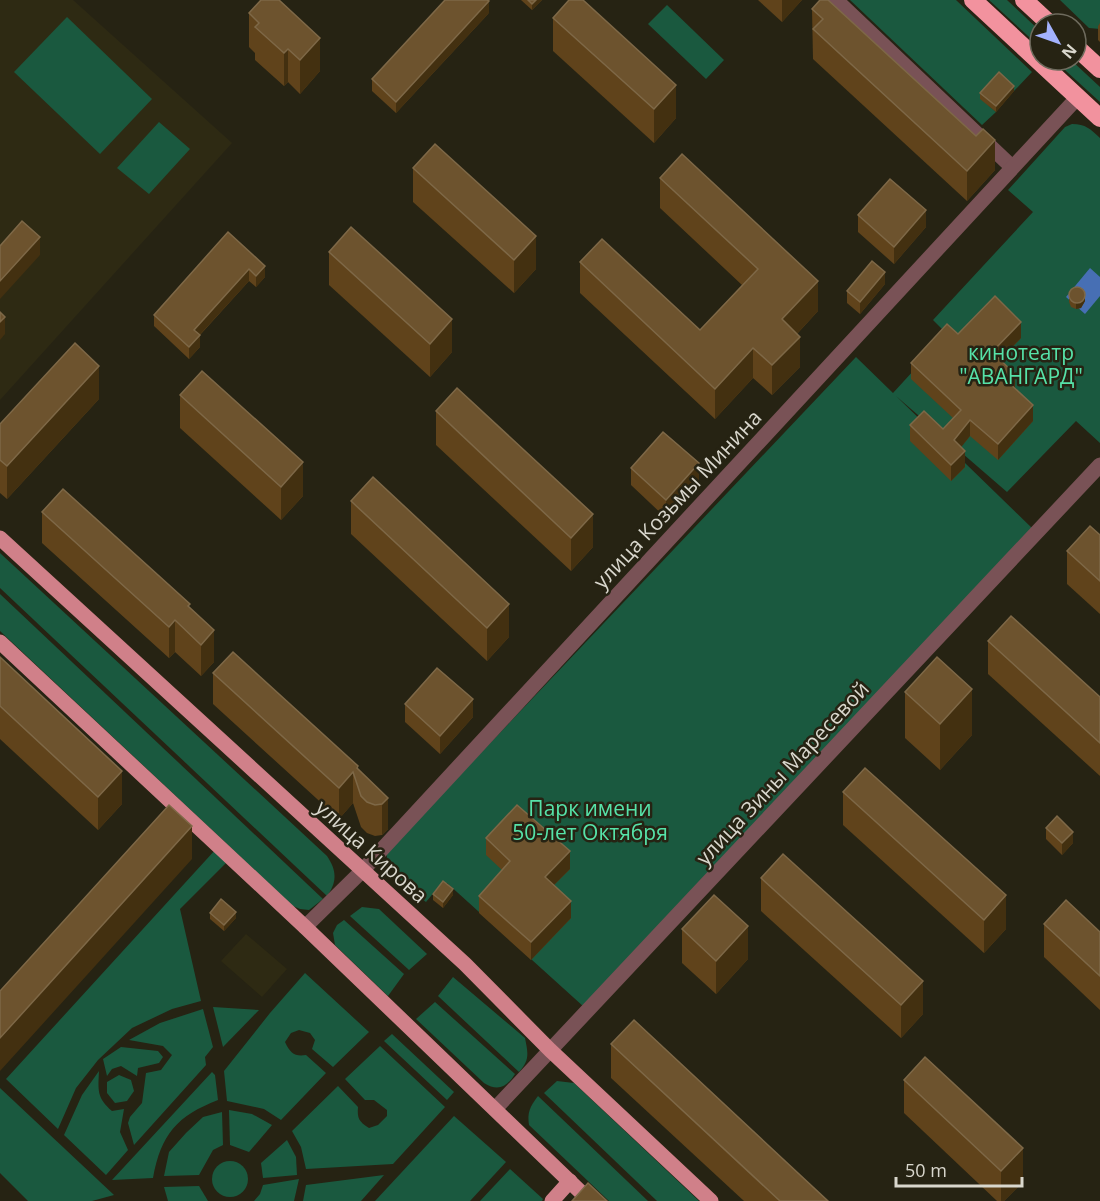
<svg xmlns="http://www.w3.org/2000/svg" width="1100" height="1201" font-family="'Open Sans',sans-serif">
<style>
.built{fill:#2e2a13}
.green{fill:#1a593f}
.water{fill:#476fb4}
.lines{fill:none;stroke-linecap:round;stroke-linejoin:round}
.minor{stroke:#795256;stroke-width:15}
.major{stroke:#d08089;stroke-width:15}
.highway{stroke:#f2929e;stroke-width:18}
.wall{fill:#60431b}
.shaded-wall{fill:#433010}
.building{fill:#6d532e;stroke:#7e6847;stroke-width:1.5}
.labels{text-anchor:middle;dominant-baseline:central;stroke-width:5;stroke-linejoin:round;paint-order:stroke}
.park-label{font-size:21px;fill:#56e2a8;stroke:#262313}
.street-label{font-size:21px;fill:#d9d7cd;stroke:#262313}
</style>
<rect width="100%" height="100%" fill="#262313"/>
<!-- built -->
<g class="built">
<polygon points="0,0 73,0 232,143 0,400"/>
<polygon points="246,934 287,969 262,997 221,961"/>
</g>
<!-- green -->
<g class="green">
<polygon points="850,0 956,0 1032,72 1014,91 980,98 996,112 982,125"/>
<polygon points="989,0 1007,0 1040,31 1040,47"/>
<polygon points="1060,0 1100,0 1100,29 1089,28"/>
<polygon points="667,5 724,60 706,79 648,24"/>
<polygon points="67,17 152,99 100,154 14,72"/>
<polygon points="1054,60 1071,60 1100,87 1100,102"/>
<polygon points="159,122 190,149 149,194 117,168"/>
<path d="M1072 124C1086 124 1090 129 1100 138V443L1076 421 1007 492 896 396 1034 530 584 1007 447 883 440 885 426 902 422 899C407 886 390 874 386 853L856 357 893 393 947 334 933 320 1033 212 1008 190 1065 127Z"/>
<path d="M0 553 327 856C337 871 337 882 327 896L0 588Z"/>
<polygon points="0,594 323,899 309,910 300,909 293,906 0,631"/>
<polygon points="216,849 228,861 180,909 201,1001 172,1009 132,1028 98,1060 76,1088 58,1129 6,1079"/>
<polygon points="362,907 379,909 427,954 409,970 350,916"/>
<polygon points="344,920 404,974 388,996 335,945 333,933 337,925"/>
<path d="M305 973 369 1032 333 1067 312 1049 315 1040 310 1033 299 1030 291 1033 285 1042C290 1053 295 1057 306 1055L326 1073 281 1120 264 1109 227 1101 224 1071 270 1013Z"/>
<path d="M453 977 525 1038C528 1053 530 1060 519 1072L438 996Z"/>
<path d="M435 1002 515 1074C507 1087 498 1092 484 1083L416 1019Z"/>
<polygon points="213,1007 259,1010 223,1047"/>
<polygon points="203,1009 213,1047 205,1057 206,1065 134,1145 128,1123 130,1117 142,1103 146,1073 161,1070 172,1055 163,1046 129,1040 160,1023"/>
<polygon points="392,1034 454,1092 447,1100 384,1041"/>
<path d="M380 1046 445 1107 393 1164 306 1169 301 1147 292 1131 338 1086 358 1107C357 1118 359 1122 369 1128L378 1125 387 1116V1110L374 1100H365L345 1079Z"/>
<polygon points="121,1047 158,1051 163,1057 159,1063 138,1068 137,1076 121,1066 112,1069 107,1076 103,1059"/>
<path d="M99 1071C98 1091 97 1098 112 1111L124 1109 120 1132 128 1150 106 1175 64 1135 82 1095Z"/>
<path d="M212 1072 215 1075 218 1100C177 1116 161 1134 153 1178L112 1180Z"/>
<polygon points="119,1075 131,1080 134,1091 127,1101 115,1103 107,1093 107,1082"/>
<polygon points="557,1081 574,1083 699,1201 657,1201 544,1093"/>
<polygon points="0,1088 114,1195 92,1201 28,1201 0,1173"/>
<path d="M538 1096 648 1201H609L529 1125C527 1112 530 1107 538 1096Z"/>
<polygon points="229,1110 252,1114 272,1125 249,1152 230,1145"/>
<polygon points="222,1112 223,1145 213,1150 199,1175 164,1176 169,1152 186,1133 203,1117"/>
<polygon points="454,1116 506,1162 470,1201 375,1201"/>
<polygon points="287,1140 296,1157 297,1175 263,1178 261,1163"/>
<circle cx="230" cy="1179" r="18"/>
<polygon points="510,1169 543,1199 542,1201 480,1201"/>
<polygon points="384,1175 361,1201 303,1201 306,1185"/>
<polygon points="299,1179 294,1201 254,1201 260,1194 263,1185"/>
<polygon points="199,1186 208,1201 168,1201 164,1187"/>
</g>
<!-- water -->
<polygon class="water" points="1090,268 1100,277 1100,296 1085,314 1066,297"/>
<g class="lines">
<!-- minor -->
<g class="minor">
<polyline points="836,0 1012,167"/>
<polyline points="305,927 362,871 1078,97"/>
<polyline points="495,1109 1100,465"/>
</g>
<!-- major -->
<g class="major">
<polyline points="0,538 465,964 550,1050 711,1201"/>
<polyline points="0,642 305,927 590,1201"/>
<polyline points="552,1201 570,1181"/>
</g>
<!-- highway -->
<g class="highway">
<polyline points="973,0 1100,118"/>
<polyline points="1024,0 1050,24"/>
<polyline points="1076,47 1100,69"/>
</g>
</g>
<!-- wall -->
<g class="wall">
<polygon points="521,0 542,0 532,10"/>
<polygon points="758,0 802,0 782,22"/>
<polygon points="812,9 995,170 967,201 813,59"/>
<polygon points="249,13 320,71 300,94 288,82 284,86 255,60 255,53 249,47"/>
<polygon points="489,13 396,113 372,91 372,79"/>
<polygon points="553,18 676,118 654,143 553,51"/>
<polygon points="1100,23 1100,42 1098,40 1098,26"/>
<polygon points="1014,91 996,112 980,99 980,93"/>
<polygon points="413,168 536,269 514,293 413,202"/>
<polygon points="660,178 818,311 797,334 800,367 772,395 753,378 715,419 580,293 580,262 700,330 742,285 660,208"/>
<polygon points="858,215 926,227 894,264 858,232"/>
<polygon points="228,232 265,277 256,287 249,281 200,335 200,347 189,359 154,326 154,315"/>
<polygon points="329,252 452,352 430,377 329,285"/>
<polygon points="885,284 860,314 847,303 847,291"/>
<polygon points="1069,296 1085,301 1081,308 1076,309 1071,307 1069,302"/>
<polygon points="958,334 1021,338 1000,360 1033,421 998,460 970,436 961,447 965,467 951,481 910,441 910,425 943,429 953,418 911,379 911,363"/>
<polygon points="180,395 303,496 281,520 180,428"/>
<polygon points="99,399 7,499 0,493 0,424"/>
<polygon points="436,411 593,547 571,571 436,445"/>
<polygon points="631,468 699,481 666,518 631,485"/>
<polygon points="351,501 509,637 487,661 351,534"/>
<polygon points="42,512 190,608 214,662 201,676 175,652 169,658 42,543"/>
<polygon points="1100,535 1100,614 1067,584 1067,551"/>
<polygon points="988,641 1100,697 1100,776 988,674"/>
<polygon points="0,657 122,804 98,830 0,739"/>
<polygon points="213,673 358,769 388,798 388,829 382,835 375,836 367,833 361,827 353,803 339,819 213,704"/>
<polygon points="905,692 972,735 940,770 905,738"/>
<polygon points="405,704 473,717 440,754 405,722"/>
<polygon points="843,792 1006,929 984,953 843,825"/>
<polygon points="1046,828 1073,843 1062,855 1046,839"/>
<polygon points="486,838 570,869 554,885 571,918 531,960 479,913 479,896 502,870 486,855"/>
<polygon points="761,878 923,1014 901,1038 761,911"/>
<polygon points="433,894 453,895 443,908 433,900"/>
<polygon points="210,913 236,918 224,931 210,919"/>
<polygon points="1044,924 1100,932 1100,1010 1044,957"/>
<polygon points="682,929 748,959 716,994 682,963"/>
<polygon points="611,1044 828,1201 744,1201 611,1078"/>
<polygon points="904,1080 1023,1182 1004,1201 997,1201 904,1113"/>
</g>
<!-- shaded-wall -->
<g class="shaded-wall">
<polygon points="536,0 542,0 532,10 532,4"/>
<polygon points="782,0 802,0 782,22"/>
<polygon points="489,1 489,13 396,113 396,102"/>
<polygon points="320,38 320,71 300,94 300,60"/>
<polygon points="288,49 288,82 284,86 284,53"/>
<polygon points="676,85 676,118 654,143 654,109"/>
<polygon points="1014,86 1014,91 996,112 996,106"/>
<polygon points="995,140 995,170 967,201 967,171"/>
<polygon points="926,210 926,227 894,264 894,247"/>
<polygon points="536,236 536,269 514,293 514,260"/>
<polygon points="40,237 40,255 0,299 0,281"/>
<polygon points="265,266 265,277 256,287 256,276"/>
<polygon points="249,269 249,281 194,341 194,330"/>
<polygon points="885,272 885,284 860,314 860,302"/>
<polygon points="818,281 818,311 782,350 782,319"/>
<polygon points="1085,295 1085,301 1081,308 1076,309 1076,303"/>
<polygon points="5,317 5,334 0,340 0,322"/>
<polygon points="452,319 452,352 430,377 430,344"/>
<polygon points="1021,322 1021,338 992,368 992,352"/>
<polygon points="200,335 200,347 189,359 189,347"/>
<polygon points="800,337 800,367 772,395 772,365"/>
<polygon points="753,348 753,378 715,419 715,389"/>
<polygon points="99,366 99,399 7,499 7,466"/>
<polygon points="1015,374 1015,390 1008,382"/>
<polygon points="1033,405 1033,421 998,460 998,444"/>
<polygon points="970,420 970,436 954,456 954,440"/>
<polygon points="965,451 965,467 951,481 951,465"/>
<polygon points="303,462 303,496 281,520 281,487"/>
<polygon points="699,463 699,481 666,518 666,500"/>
<polygon points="593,514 593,547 571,571 571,538"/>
<polygon points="509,604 509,637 487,661 487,628"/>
<polygon points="175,620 175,652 169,658 169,627"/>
<polygon points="214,630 214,662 201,676 201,645"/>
<polygon points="972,689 972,735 940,770 940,724"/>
<polygon points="473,699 473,717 440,754 440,736"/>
<polygon points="122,771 122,804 98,830 98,797"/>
<polygon points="353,772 353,803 339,819 339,788"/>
<polygon points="388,798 388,829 382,835 382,804"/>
<polygon points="192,826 192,859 0,1071 0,1038"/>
<polygon points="1073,832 1073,843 1062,855 1062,843"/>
<polygon points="570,851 570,869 545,894 545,877"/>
<polygon points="453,889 453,895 443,908 443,902"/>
<polygon points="1006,895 1006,929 984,953 984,920"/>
<polygon points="571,901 571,918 531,960 531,942"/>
<polygon points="236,912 236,918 224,931 224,925"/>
<polygon points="748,926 748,959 716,994 716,961"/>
<polygon points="923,981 923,1014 901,1038 901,1005"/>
<polygon points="1023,1148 1023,1182 1004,1201 1001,1201 1001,1171"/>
</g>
<!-- building -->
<g class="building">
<polygon points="261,0 279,0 320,38 300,60 288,49 284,53 255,27 259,23 249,13"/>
<polygon points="445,0 487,0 489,1 396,102 372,79"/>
<polygon points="528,0 536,0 532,4"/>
<polygon points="569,0 583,0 676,85 654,109 553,18"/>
<polygon points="820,0 828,0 976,136 983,129 995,140 967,171 813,29 823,19 812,9"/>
<polygon points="999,72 1014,86 996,106 980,93"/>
<polygon points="435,144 536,236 514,260 413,168"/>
<polygon points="682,154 818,281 782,319 800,337 772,365 753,348 715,389 580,262 602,239 700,330 758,269 660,178"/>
<polygon points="890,179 926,210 894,247 858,215"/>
<polygon points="22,221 40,237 0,281 0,246"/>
<polygon points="351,227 452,319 430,344 329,252"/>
<polygon points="228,232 265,266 256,276 249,269 194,330 200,335 189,347 154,315"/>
<polygon points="872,261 885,272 860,302 847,291"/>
<circle cx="1077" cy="295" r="8"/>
<polygon points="995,296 1021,322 992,352 1015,374 1008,382 1033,405 998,444 970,420 954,440 965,451 951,465 910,425 924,411 943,429 961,410 911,363 947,324 958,334"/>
<polygon points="0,312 5,317 0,322"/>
<polygon points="75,343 99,366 7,466 0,460 0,424"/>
<polygon points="202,371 303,462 281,487 180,395"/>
<polygon points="457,388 593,514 571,538 436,411"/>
<polygon points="663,432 699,463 666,500 631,468"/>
<polygon points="373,477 509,604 487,628 351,501"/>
<polygon points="63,489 190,604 188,606 214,630 201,645 175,620 169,627 42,512"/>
<polygon points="1090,526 1100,535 1100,581 1067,551"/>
<polygon points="1011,616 1100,697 1100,743 988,641"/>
<polygon points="233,652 358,766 357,768 388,798 382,804 375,805 367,802 361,796 353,772 339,788 213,673"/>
<polygon points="0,657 122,771 98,797 0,706"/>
<polygon points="937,657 972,689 940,724 905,692"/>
<polygon points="437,668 473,699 440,736 405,704"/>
<polygon points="865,768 1006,895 984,920 843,792"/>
<polygon points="169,805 192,826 0,1038 0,991"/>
<polygon points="517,805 570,851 545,877 571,901 531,942 479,896 510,861 486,838"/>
<polygon points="1057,816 1073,832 1062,843 1046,828"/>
<polygon points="783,854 923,981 901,1005 761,878"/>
<polygon points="443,881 453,889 443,902 433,894"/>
<polygon points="714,895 748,926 716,961 682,929"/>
<polygon points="221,899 236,912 224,925 210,913"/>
<polygon points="1066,900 1100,932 1100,976 1044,924"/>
<polygon points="634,1020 828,1201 780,1201 611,1044"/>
<polygon points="925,1057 1023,1148 1001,1171 904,1080"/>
<polygon points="588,1183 607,1201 572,1201"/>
</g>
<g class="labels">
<!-- park labels -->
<g class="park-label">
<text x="1021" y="352">кинотеатр<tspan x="1021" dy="24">"АВАНГАРД"</tspan></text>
<text x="590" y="808">Парк имени<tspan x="590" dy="24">50-лет Октября</tspan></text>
</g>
<!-- street labels -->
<g class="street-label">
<text transform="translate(677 499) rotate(-47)">улица Козьмы Минина</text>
<text transform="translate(782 773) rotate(-47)">улица Зины Маресевой</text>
<text transform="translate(372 851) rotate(42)">улица Кирова</text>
</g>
</g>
<!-- north arrow -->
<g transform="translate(1058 42) rotate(130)"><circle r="28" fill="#262313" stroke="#6e6b5d" stroke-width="1.5"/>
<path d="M0-4.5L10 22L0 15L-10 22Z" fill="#a3b2fd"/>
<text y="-9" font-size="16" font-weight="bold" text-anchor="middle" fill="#d9d7cd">N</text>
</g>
<!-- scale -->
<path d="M896 1177v9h126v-9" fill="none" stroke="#d9d7cd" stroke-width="3"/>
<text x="905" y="1177" font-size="18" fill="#d9d7cd" stroke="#262313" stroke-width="4.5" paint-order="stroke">50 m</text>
</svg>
